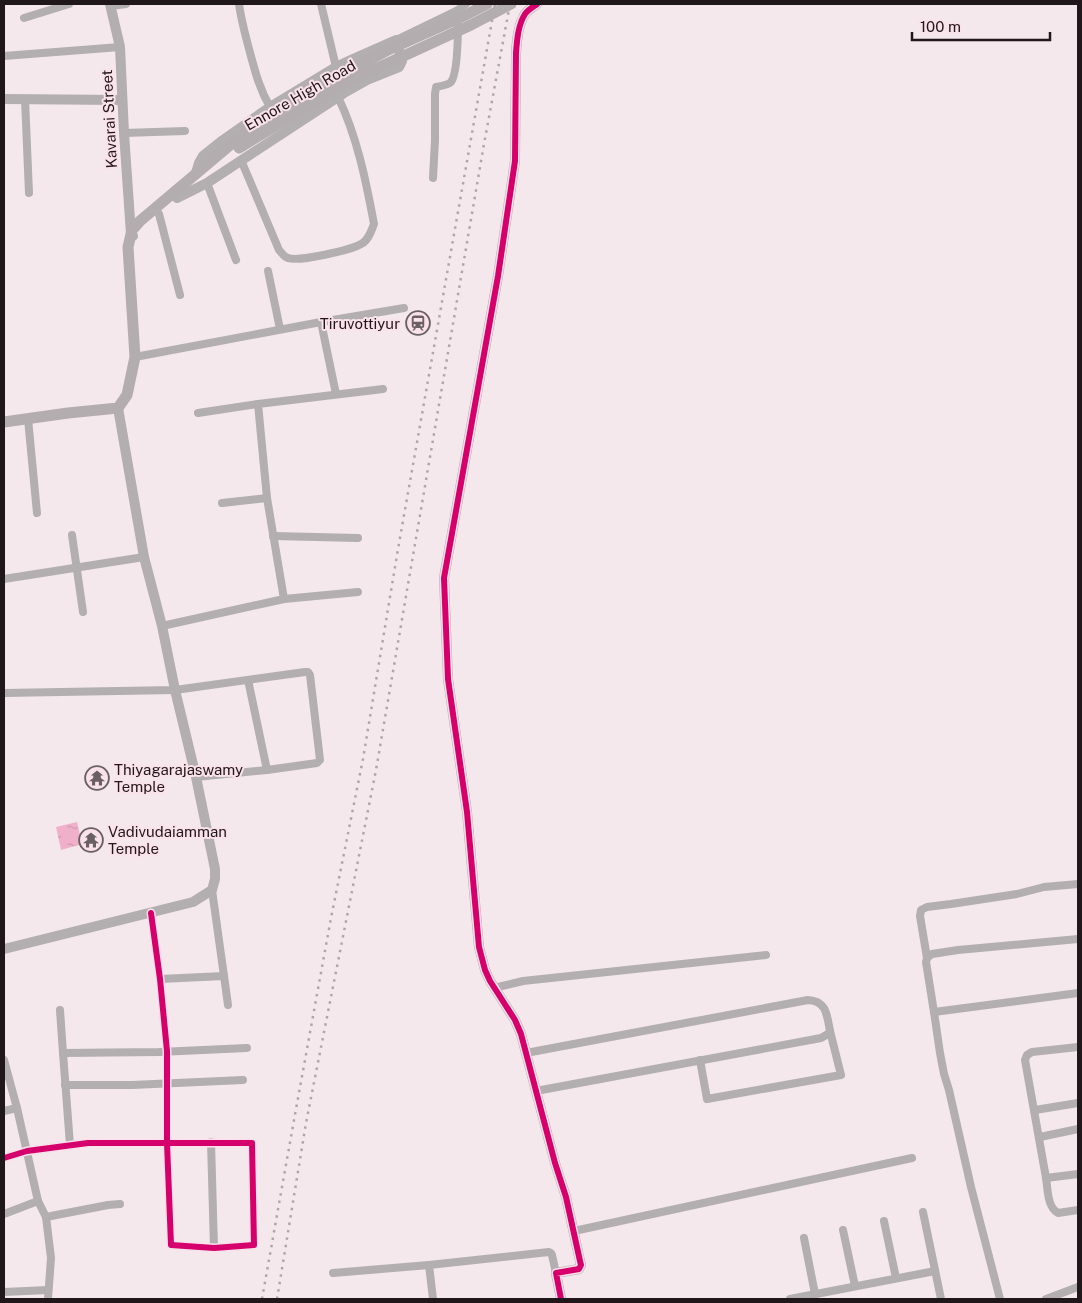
<svg xmlns="http://www.w3.org/2000/svg" width="1082" height="1303" font-family="'Public Sans',sans-serif">
<style>
.water{fill:url(#water-ripples)}
.lines{fill:none;stroke-linecap:round;stroke-linejoin:round}
.minor{stroke:#b3aeb0;stroke-width:8}
.tertiary{stroke:#b3aeb0;stroke-width:10}
.secondary{stroke:#b3adb0;stroke-width:11}
.rail{stroke:#ada7a8;stroke-width:2.5;stroke-dasharray:2.5 5;stroke-linecap:butt}
.secondary-bridge{stroke:#b3adb0;stroke-width:11}
.cycleway-casing{stroke:#fae2ea;stroke-width:9}
.cycleway{stroke:#d6006c;stroke-width:6}
.labels{text-anchor:middle;dominant-baseline:central;stroke-width:4;stroke-linejoin:round;paint-order:stroke}
.street-label{font-size:15px;fill:#20171a;stroke:#fae2ea}
.poi-label{font-size:15px;fill:#20171a;stroke:#fae2ea;text-anchor:start}
</style>
<defs>
<pattern id="water-ripples" width="26" height="14" patternUnits="userSpaceOnUse" patternTransform="scale(1.25)"><rect width="26" height="14" fill="#f1b0c9"/><path d="M2 4q2-2 4 0t4 0M15 11q2-2 4 0t4 0" fill="none" stroke="#ce97ac"/></pattern>
</defs>
<rect width="100%" height="100%" fill="#f4e8ec"/>
<!-- water -->
<polygon class="water" points="77,822 82,844 61,850 56,827"/>
<g class="lines">
<!-- minor -->
<g class="minor">
<path d="M239 4C241 19 245 34 249 49 255 71 259 88 270 107"/>
<polyline points="321,4 336,67"/>
<polyline points="111,6 126,4"/>
<polyline points="24,18 69,4"/>
<polyline points="396,40 458,10 466,4"/>
<polyline points="4,56 120,47"/>
<polyline points="25,99 29,193"/>
<polyline points="124,133 185,131"/>
<path d="M241 160 279 250C282 253 284 257 288 258 299 262 351 250 361 244 369 240 371 231 374 224 366 181 357 136 338 97"/>
<path d="M433 178 435 140V94L436 87C441 86 448 85 451 82 459 72 458 24 458 10"/>
<polyline points="207,183 236,260"/>
<polyline points="159,214 180,295"/>
<polyline points="268,271 280,329"/>
<polyline points="321,322 336,394"/>
<polyline points="135,357 321,322 404,308"/>
<polyline points="198,413 258,404"/>
<polyline points="28,419 37,513"/>
<polyline points="222,503 267,498"/>
<polyline points="72,535 83,612"/>
<polyline points="273,536 358,538"/>
<polyline points="4,579 144,557"/>
<polyline points="284,599 358,592"/>
<polyline points="162,626 284,599 267,498 258,404 383,389"/>
<polyline points="248,680 267,770"/>
<polyline points="4,693 175,690 305,672 308,672 310,675 320,760 317,763 267,770 196,777"/>
<polyline points="927,958 920,916 921,910 927,907 951,904 1017,894 1044,887 1078,884"/>
<polyline points="224,976 228,1005"/>
<polyline points="160,979 224,976 212,890"/>
<polyline points="494,988 523,981 766,955"/>
<polyline points="60,1010 63,1053"/>
<polyline points="934,1012 926,962 927,958 932,954 958,950 1078,939"/>
<polyline points="1078,1047 1032,1052 1027,1055 1025,1060 1046,1178 1078,1174"/>
<path d="M526 1053 808 1000C827 1001 827 1016 830 1031L828 1034 821 1038 536 1091"/>
<polyline points="4,1060 17,1108 38,1201 46,1217 51,1258 48,1299"/>
<polyline points="700,1060 707,1099 841,1075 830,1031"/>
<polyline points="65,1085 132,1085 243,1080"/>
<polyline points="1035,1110 1078,1103"/>
<polyline points="4,1111 17,1108"/>
<polyline points="1040,1137 1078,1129"/>
<polyline points="211,1142 214,1248"/>
<polyline points="70,1145 63,1053 159,1052 247,1048"/>
<polyline points="4,1158 27,1151 88,1143 252,1143 254,1245 214,1248 171,1245 167,1143 167,1051 160,979 151,913"/>
<path d="M1046 1178C1048 1189 1047 1207 1058 1213L1078 1210"/>
<polyline points="923,1212 941,1299"/>
<polyline points="4,1214 38,1201"/>
<polyline points="46,1217 108,1205 120,1204"/>
<polyline points="884,1221 896,1278"/>
<polyline points="843,1230 855,1286"/>
<polyline points="574,1231 912,1158"/>
<polyline points="804,1238 815,1294"/>
<polyline points="333,1273 429,1265"/>
<polyline points="4,1292 48,1290"/>
<polyline points="433,1299 429,1265 549,1252 551,1253 552,1255 556,1273"/>
<polyline points="790,1299 935,1271"/>
<polyline points="1000,1299 971,1187 949,1090 944,1074 940,1053 934,1012 1078,993"/>
<polyline points="1046,1299 1078,1287"/>
</g>
<!-- tertiary -->
<g class="tertiary">
<polyline points="110,4 120,47 124,133 131,234 133,236"/>
<path d="M537 4C533 7 528 10 525 14 518 25 517 40 516 53L515 161 498 276 444 578 448 679 467 812 479 947 485 970 490 981 515 1020 521 1034 555 1163 566 1197 580 1261 581 1265 579 1269 556 1273 561 1299"/>
<polyline points="4,99 122,100"/>
<polyline points="177,198 207,183 344,93 369,79 399,67 402,61 396,40 353,59 336,67 270,107 223,140 203,156 199,163 196,173"/>
<polyline points="4,949 193,902 212,890 215,879 215,869 196,777 175,690 162,626 144,557 118,408"/>
</g>
<!-- secondary -->
<polyline class="secondary" points="4,422 68,413 118,408 127,395 135,357 128,247 132,230 140,221 236,140"/>
<!-- rail -->
<g class="rail">
<polyline points="262,1299 294,1120 331,918 363,759 398,549 495,4"/>
<polyline points="277,1299 306,1123 376,770 484,144 510,4"/>
</g>
<!-- secondary-bridge -->
<g class="secondary-bridge">
<polyline points="236,140 287,106 344,74 388,50 466,15 487,4"/>
<polyline points="239,148 347,82 471,25 511,4"/>
</g>
<!-- cycleway casing -->
<g class="cycleway-casing">
<g id="cycleway">
<path d="M537 4C533 7 528 10 525 14 518 25 517 40 516 53L515 161 498 276 444 578 448 679 467 812 479 947 485 970 490 981 515 1020 521 1034 555 1163 566 1197 580 1261 581 1265 579 1269 556 1273 561 1299"/>
<polyline points="4,1158 27,1151 88,1143 252,1143 254,1245 214,1248 171,1245 167,1143 167,1051 160,979 151,913"/>
</g>
</g>
<!-- cycleway -->
<use href="#cycleway" class="cycleway"/>
</g>
<!-- icons -->
<defs>
<g id="station-ring" transform="scale(1.25)"><circle r="9.5" fill="#fae2ea" stroke="#6a6064" stroke-width="1.5"/><path d="M-3-6H3Q5-6 5-4V2Q5 4 3 4L4.5 6H3L1.5 4h-3L-3 6H-4.5L-3 4Q-5 4-5 2V-4Q-5-6-3-6ZM-3.5-4v3h7v-3ZM-3.5 1v1.5H-2V1ZM2 1v1.5H3.5V1Z" fill="#6a6064"/></g>
<g id="temple-ring" transform="scale(1.25)"><circle r="9.5" fill="#fae2ea" stroke="#6a6064" stroke-width="1.5"/><path d="M0-6L5-2H3V0L6.5 2.5H4V6H1.5V3h-3V6H-4V2.5H-6.5L-3 0V-2H-5Z" fill="#6a6064"/></g>
</defs>
<g fill-rule="evenodd">
<use href="#station-ring" x="418" y="323"/>
<use href="#temple-ring" x="97" y="778"/>
<use href="#temple-ring" x="91" y="840"/>
</g>
<g class="labels">
<!-- street labels -->
<g class="street-label">
<text transform="translate(300 95) rotate(-30)">Ennore High Road</text>
<text transform="translate(109 119) rotate(-93)">Kavarai Street</text>
</g>
<!-- poi labels -->
<g class="poi-label">
<text x="400" y="323" text-anchor="end">Tiruvottiyur</text>
<text x="114" y="769">Thiyagarajaswamy<tspan x="114" dy="17">Temple</tspan></text>
<text x="108" y="831">Vadivudaiamman<tspan x="108" dy="17">Temple</tspan></text>
</g>
</g>
<!-- border -->
<rect width="1082" height="1303" fill="none" stroke="#20171a" stroke-width="10"/>
<!-- scale -->
<path d="M912 32v8h138v-8" fill="none" stroke="#20171a" stroke-width="2.5"/>
<text x="920" y="32" font-size="15" fill="#20171a" stroke="#fae2ea" stroke-width="4" paint-order="stroke">100 m</text>
</svg>
